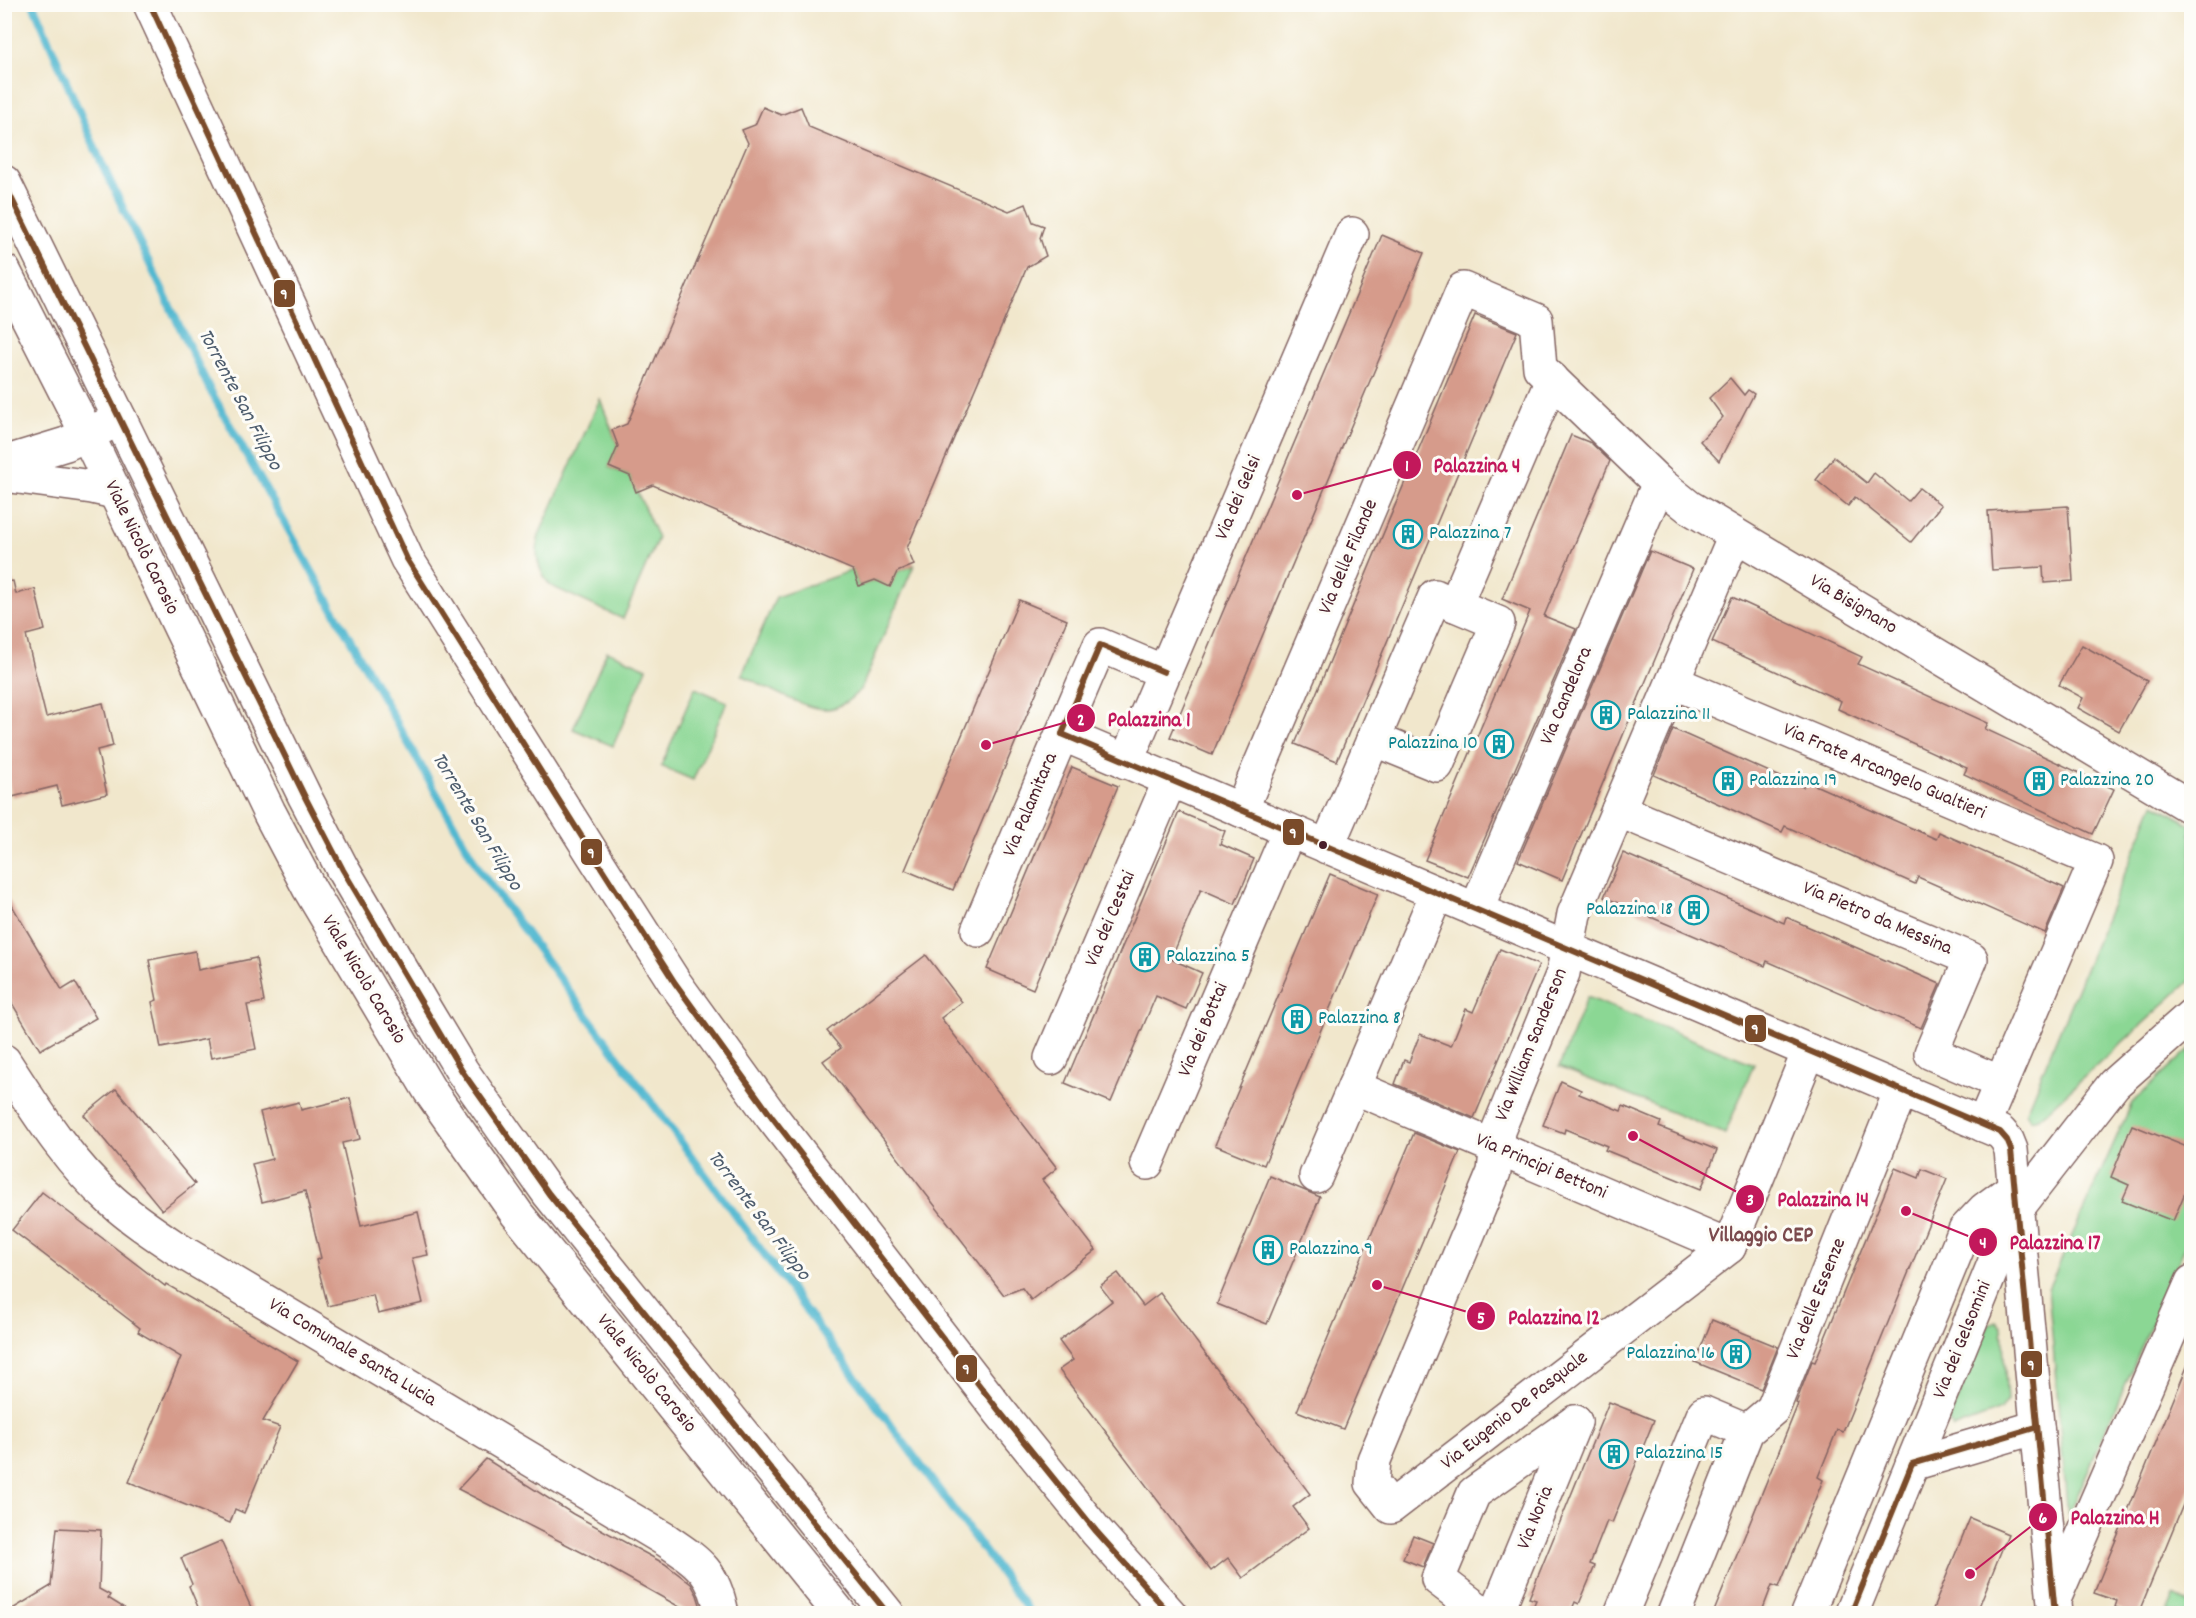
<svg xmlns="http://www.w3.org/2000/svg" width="2196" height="1618" font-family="Dekko,sans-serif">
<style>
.green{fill:#8bd794;stroke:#6a7b60;stroke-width:1.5}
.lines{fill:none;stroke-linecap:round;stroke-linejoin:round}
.stream{stroke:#51b8d0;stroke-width:8}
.building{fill:#d69b8b}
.minor-casing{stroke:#846563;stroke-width:36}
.major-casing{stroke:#846563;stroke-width:36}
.minor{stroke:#fff;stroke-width:33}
.major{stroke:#fff;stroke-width:33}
.bus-1-casing{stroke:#fdfcf7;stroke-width:10}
.bus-1{stroke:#7a4b2a;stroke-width:6}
.bus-dot{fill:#4a1f2b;stroke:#fdfcf7;stroke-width:2}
.labels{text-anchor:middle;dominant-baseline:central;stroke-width:6;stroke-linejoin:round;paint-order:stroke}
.street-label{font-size:20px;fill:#4a1f2b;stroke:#fdfcf7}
.culture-label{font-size:20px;fill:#0d838f;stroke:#fdfcf7;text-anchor:start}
.water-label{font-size:21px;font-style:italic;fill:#4d5c6d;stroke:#fdfcf7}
.quarter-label{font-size:22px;font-weight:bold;fill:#7b4a4d;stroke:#fdfcf7}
.leader{fill:none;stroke:#c2185b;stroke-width:2}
.callout-dot{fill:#c2185b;stroke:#fdfcf7;stroke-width:2}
.mark-label{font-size:18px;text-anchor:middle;font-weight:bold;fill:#fff}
.callout-label{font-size:21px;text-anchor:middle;font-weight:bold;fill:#c2185b;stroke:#fdfcf7;stroke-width:6;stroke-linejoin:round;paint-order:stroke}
.line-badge{stroke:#fdfcf7;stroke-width:2}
.badge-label{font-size:16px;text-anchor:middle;font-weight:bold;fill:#fff}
</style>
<rect width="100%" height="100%" fill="#fdfcf7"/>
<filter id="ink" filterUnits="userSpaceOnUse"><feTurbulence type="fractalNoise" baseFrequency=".0167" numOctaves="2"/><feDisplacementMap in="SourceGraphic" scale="12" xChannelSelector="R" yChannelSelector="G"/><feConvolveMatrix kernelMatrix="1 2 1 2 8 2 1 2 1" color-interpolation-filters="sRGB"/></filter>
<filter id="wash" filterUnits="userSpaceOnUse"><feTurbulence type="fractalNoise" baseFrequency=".008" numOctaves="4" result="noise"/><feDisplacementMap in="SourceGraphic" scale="24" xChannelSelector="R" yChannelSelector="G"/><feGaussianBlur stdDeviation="1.35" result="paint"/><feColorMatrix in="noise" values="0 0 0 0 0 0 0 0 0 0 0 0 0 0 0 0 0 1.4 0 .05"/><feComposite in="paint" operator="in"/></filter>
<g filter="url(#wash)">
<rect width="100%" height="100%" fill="#f1e7cc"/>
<!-- green -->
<g class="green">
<path d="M600 399 618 446 609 467 630 476 658 538 623 619 551 586C537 570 535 556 539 535Z"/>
<path d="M914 565 861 689C851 699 840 709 825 709 806 710 760 684 742 675L776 597 853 570 859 586 875 580 890 586 897 572Z"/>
<polygon points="607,651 647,668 613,746 573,729"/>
<polygon points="695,688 727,702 693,780 661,766"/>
<polygon points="2154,803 2191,825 2191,980 2039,1118 2030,1120 2026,1112"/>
<polygon points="1587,997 1754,1064 1725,1134 1559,1067"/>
<polygon points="2191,1048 2191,1241 2188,1240 2068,1517 2048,1289 2132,1103"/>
<polygon points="1996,1321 2002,1328 2007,1401 2001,1410 1953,1428 1948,1421 1989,1324"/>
<polygon points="2174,1596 2191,1604 2191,1613 2167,1613"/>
</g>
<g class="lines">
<!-- stream -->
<polyline class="stream" points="33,4 101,162 209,388 480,871 1031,1614"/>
</g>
<g id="blocks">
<!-- building -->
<g class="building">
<polygon points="763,107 781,115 801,107 809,127 1009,211 1026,204 1033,222 1044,226 1040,238 1046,256 1027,267 907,548 914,565 897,572 890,587 875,580 859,586 853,570 653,485 636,492 630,476 609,467 618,446 612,430 627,424 748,143 742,130 755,125"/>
<polygon points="1382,235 1424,253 1212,755 1170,737"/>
<polygon points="1475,315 1517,332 1337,761 1295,744"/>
<polygon points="1730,378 1744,395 1748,390 1754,394 1719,461 1700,441 1723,417 1709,398"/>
<polygon points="1571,435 1591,443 1610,461 1544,616 1576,629 1468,877 1425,860 1530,611 1502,599"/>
<polygon points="1834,457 1867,483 1874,473 1908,501 1919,488 1941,505 1911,542 1855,497 1848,506 1816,480"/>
<polygon points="2068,506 2073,581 2044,583 2043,567 1992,570 1988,511"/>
<polygon points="1650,551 1693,569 1562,880 1518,861"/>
<polygon points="13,581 16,594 35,589 45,630 26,635 46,717 103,703 113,746 97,750 107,794 62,805 57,786 12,797 4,765 4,582"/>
<polygon points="1732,597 1862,657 1858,664 1988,723 1985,729 2114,789 2093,834 1964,774 1967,768 1838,709 1841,701 1712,642"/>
<polygon points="1019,600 1067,620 953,890 905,870"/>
<polygon points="2082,645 2147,681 2119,731 2078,708 2083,698 2059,685"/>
<polygon points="1673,729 1803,787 1806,781 1936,839 1939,832 2064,888 2045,933 1918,877 1915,884 1785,826 1782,832 1654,775"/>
<polygon points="1072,767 1118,786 1033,989 987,969"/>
<polygon points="1179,812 1225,831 1220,844 1254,859 1235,904 1201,889 1171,959 1202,973 1186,1009 1156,996 1111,1102 1065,1083"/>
<polygon points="1623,853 1784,923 1786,917 1940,984 1921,1028 1767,961 1765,966 1604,897"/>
<polygon points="1330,874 1378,894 1264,1165 1215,1145"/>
<polygon points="4,892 62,990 75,982 96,1018 40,1050 4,990"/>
<polygon points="1500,949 1539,965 1474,1118 1395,1084 1404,1060 1409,1062 1420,1034 1451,1046 1466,1009 1473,1012"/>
<polygon points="195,951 198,970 256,958 264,1002 247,1005 256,1049 211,1058 207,1039 161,1048 152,1002 157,1000 149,960"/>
<polygon points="926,955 962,1002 941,1018 1057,1168 1042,1180 1096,1250 1031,1300 1022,1288 1004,1295 823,1061 841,1048 827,1031"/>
<polygon points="1561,1081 1581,1090 1579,1094 1621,1111 1623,1106 1661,1122 1659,1127 1717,1150 1701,1189 1605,1150 1607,1146 1565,1129 1564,1133 1543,1125"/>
<polygon points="116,1089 195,1184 162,1210 84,1115"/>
<polygon points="350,1098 360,1139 342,1143 361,1226 418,1212 428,1255 412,1258 423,1303 378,1314 373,1295 328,1306 316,1260 321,1258 305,1191 262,1202 252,1164 272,1159 260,1112 299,1102 301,1110"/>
<polygon points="2132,1125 2192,1149 2192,1176 2173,1221 2122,1201 2129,1185 2111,1177"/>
<polygon points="1414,1133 1460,1152 1343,1429 1297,1411"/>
<polygon points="1895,1168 1919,1178 1922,1169 1947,1179 1843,1432 1837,1430 1818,1477 1823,1480 1779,1587 1772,1585 1761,1614 1713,1614 1798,1404 1796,1403 1812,1361 1815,1362"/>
<polygon points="1270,1176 1320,1197 1267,1324 1217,1304"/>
<polygon points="42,1192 165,1286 166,1284 298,1361 263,1421 280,1427 244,1513 235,1509 230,1523 129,1482 181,1357 138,1332 140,1328 12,1230"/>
<polygon points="1118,1273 1143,1306 1160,1293 1310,1494 1293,1507 1309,1528 1243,1578 1228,1558 1211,1571 1059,1370 1073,1360 1059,1341 1112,1301 1100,1286"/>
<polygon points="1712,1320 1778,1347 1761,1389 1695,1362"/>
<polygon points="2191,1357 2192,1483 2138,1614 2132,1614 2115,1607 2117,1601 2094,1593"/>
<polygon points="1609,1402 1654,1420 1612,1523 1607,1521 1590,1564 1595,1566 1579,1604 1575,1602 1570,1614 1530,1614 1536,1600 1529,1598"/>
<polygon points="486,1459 573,1514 665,1564 691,1584 697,1595 703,1614 692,1614 587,1555 458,1489"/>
<polygon points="1970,1518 2008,1534 1976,1614 1931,1614"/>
<polygon points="57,1528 101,1530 99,1589 110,1595 108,1598 134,1614 4,1614 51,1586"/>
<polygon points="1413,1535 1433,1543 1423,1567 1403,1559"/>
<polygon points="221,1541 254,1614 201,1614 189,1586 192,1584 181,1558"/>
</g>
</g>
</g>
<g filter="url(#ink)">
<use href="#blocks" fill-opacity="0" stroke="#846563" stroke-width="1.5"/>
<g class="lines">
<!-- minor casing -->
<g class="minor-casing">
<g id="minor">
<polyline points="150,4 407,559 592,853 675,983 772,1117 1000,1412 1096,1531 1170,1614"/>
<polyline points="4,463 66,444 120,419"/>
<polyline points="4,475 92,487 114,492"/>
<polyline points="1735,535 1574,914 1563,973 1498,1131 1494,1172 1374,1460 1372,1483 1391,1507 1729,1247 1809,1051"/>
<polyline points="1673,682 2096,861 1983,1125"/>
<polyline points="1062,734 2000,1132 2007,1140 2011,1150 2055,1614"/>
<polyline points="1373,739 1437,765 1498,623 1455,605"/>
<polyline points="1126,762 1352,234"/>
<polyline points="1241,810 1463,289 1536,320 1540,368 1659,483 1689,507 2192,808"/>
<polyline points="1618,810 1971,959 1931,1053 2001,1083"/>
<polyline points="1327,847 1435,596 1455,605 1552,379"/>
<polyline points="1476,910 1659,483"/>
<polyline points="978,930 1100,645 1164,672"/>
<polyline points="1051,1058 1170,780"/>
<path d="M4 1061C36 1110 67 1161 111 1200 132 1219 155 1234 179 1250L666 1540C700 1563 714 1572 722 1614"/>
<polyline points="1354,1087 1729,1247"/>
<polyline points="1147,1163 1289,831"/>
<polyline points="1316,1176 1437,893"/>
<polyline points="1912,1464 2037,1427"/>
<polyline points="2055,1597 2192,1282"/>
<polyline points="1484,1614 1438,1579 1474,1493 1575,1422"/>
<polyline points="1496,1614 1575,1422"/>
<polyline points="1621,1614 1704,1413 1747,1431"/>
<polyline points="1674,1614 1747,1431 1773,1409 1901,1090"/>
<polyline points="1807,1614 1965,1230 1985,1209 2015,1187"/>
<polyline points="1851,1614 2016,1210 2114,1084 2192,1015"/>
</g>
</g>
<!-- major casing -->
<g class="major-casing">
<g id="major">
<polyline points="4,182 305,797 343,870 426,1011 462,1071 507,1135 549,1194 888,1614"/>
<polyline points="4,271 87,434 269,812 309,888 430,1091 517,1214 840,1614"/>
</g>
</g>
<!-- minor -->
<use href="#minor" class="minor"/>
<!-- major -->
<use href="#major" class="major"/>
<!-- bus-1 casing -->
<g class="bus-1-casing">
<g id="bus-1">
<polyline points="150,4 407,559 592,853 675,983 772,1117 1000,1412 1096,1531 1170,1614"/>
<polyline points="4,183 305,797 343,870 462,1071 549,1194 888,1614"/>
<polyline points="1062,734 2000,1132 2007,1140 2011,1150 2055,1614"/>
<polyline points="1062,734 1100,645 1164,672"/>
<polyline points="1851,1614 1912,1464 2037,1427"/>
</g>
</g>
<!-- bus-1 -->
<use href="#bus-1" class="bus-1"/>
</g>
</g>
<!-- icons -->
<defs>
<g id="building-ring" transform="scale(1.5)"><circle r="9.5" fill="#fdfcf7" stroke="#0f9aa8" stroke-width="1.5"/><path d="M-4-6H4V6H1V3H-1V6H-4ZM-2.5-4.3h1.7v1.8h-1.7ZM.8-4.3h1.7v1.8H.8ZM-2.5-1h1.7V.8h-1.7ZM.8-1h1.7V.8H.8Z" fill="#0f9aa8"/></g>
</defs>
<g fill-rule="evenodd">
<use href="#building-ring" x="1408" y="534"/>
<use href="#building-ring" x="1606" y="715"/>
<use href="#building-ring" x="1499" y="744"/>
<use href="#building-ring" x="1728" y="781"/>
<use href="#building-ring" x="2039" y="781"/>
<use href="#building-ring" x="1694" y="910"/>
<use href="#building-ring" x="1145" y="957"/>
<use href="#building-ring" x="1297" y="1019"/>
<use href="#building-ring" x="1268" y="1250"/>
<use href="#building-ring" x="1736" y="1354"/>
<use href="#building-ring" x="1614" y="1454"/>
</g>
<!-- markers -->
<circle class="bus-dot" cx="1323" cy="845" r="5"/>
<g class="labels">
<!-- street labels -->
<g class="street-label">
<text transform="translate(1239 498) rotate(-67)">Via dei Gelsi</text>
<text transform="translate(141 548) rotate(64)">Viale Nicolò Carosio</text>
<text transform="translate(1349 557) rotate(-67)">Via delle Filande</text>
<text transform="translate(1853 605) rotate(31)">Via Bisignano</text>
<text transform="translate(1567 696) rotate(-67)">Via Candelora</text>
<text transform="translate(1884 772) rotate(23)">Via Frate Arcangelo Gualtieri</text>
<text transform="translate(1031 805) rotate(-67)">Via Palamitara</text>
<text transform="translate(1111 919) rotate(-67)">Via dei Cestai</text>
<text transform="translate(1877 919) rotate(23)">Via Pietro da Messina</text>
<text transform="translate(363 980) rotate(59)">Viale Nicolò Carosio</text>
<text transform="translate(1204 1030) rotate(-67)">Via dei Bottai</text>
<text transform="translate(1532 1045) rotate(-68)">Via William Sanderson</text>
<text transform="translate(1541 1167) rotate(23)">Via Principi Bettoni</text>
<text transform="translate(1817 1299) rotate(-68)">Via delle Essenze</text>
<text transform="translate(1963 1340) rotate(-68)">Via dei Gelsomini</text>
<text transform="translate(352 1353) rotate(31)">Via Comunale Santa Lucia</text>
<text transform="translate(646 1374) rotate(51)">Viale Nicolò Carosio</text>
<text transform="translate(1515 1411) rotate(-38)">Via Eugenio De Pasquale</text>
<text transform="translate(1536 1518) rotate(-68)">Via Noria</text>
</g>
<!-- culture labels -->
<g class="culture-label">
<text x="1429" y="534">Palazzina 7</text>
<text x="1627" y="715">Palazzina 11</text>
<text x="1478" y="744" text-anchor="end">Palazzina 10</text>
<text x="1749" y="781">Palazzina 19</text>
<text x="2060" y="781">Palazzina 20</text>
<text x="1673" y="910" text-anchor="end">Palazzina 18</text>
<text x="1166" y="957">Palazzina 5</text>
<text x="1318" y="1019">Palazzina 8</text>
<text x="1289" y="1250">Palazzina 9</text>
<text x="1715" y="1354" text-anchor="end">Palazzina 16</text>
<text x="1635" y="1454">Palazzina 15</text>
</g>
<!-- water labels -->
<g class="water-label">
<text transform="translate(239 400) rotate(62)">Torrente San Filippo</text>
<text transform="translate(476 822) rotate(59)">Torrente San Filippo</text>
<text transform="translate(758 1216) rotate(53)">Torrente San Filippo</text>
</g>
<!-- quarter labels -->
<g class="quarter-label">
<text x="1761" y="1236">Villaggio CEP</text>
</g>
</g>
<!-- callouts -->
<path class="leader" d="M1297 495L1407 465M986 745L1081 718M1633 1136L1750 1199M1906 1211L1983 1242M1377 1285L1481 1316M1970 1574L2043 1517"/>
<g class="callout-dot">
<circle cx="1297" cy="495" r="6"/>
<circle cx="986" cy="745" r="6"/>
<circle cx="1633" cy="1136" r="6"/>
<circle cx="1906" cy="1211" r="6"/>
<circle cx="1377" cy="1285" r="6"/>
<circle cx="1970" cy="1574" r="6"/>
<circle cx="1407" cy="465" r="15"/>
<circle cx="1081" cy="718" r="15"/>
<circle cx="1750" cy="1199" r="15"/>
<circle cx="1983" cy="1242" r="15"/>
<circle cx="1481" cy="1316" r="15"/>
<circle cx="2043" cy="1517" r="15"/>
</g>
<g class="mark-label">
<text x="1407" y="471">1</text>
<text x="1081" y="725">2</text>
<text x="1750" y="1205">3</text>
<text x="1983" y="1248">4</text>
<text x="1481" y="1323">5</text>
<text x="2043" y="1523">6</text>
</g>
<g class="callout-label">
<text x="1477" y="472">Palazzina 4</text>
<text x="1149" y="726">Palazzina 1</text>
<text x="1823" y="1206">Palazzina 14</text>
<text x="2055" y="1249">Palazzina 17</text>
<text x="1554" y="1324">Palazzina 12</text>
<text x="2115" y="1524">Palazzina H</text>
</g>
<g class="line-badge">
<rect x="273" y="279" width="23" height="29" rx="6" fill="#7a4b2a"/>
<rect x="1282" y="818" width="23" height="28" rx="6" fill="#7a4b2a"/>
<rect x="580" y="838" width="23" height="28" rx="6" fill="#7a4b2a"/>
<rect x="1744" y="1014" width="23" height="29" rx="6" fill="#7a4b2a"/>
<rect x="2020" y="1350" width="23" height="28" rx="6" fill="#7a4b2a"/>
<rect x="955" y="1354" width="23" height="29" rx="6" fill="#7a4b2a"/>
</g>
<g class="badge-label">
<text x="284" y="299">9</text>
<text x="1293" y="838">9</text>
<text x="591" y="858">9</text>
<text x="1755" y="1034">9</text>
<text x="2031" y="1370">9</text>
<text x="966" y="1374">9</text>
</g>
<!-- margin -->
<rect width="2196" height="1618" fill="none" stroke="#fdfcf7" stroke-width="24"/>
</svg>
